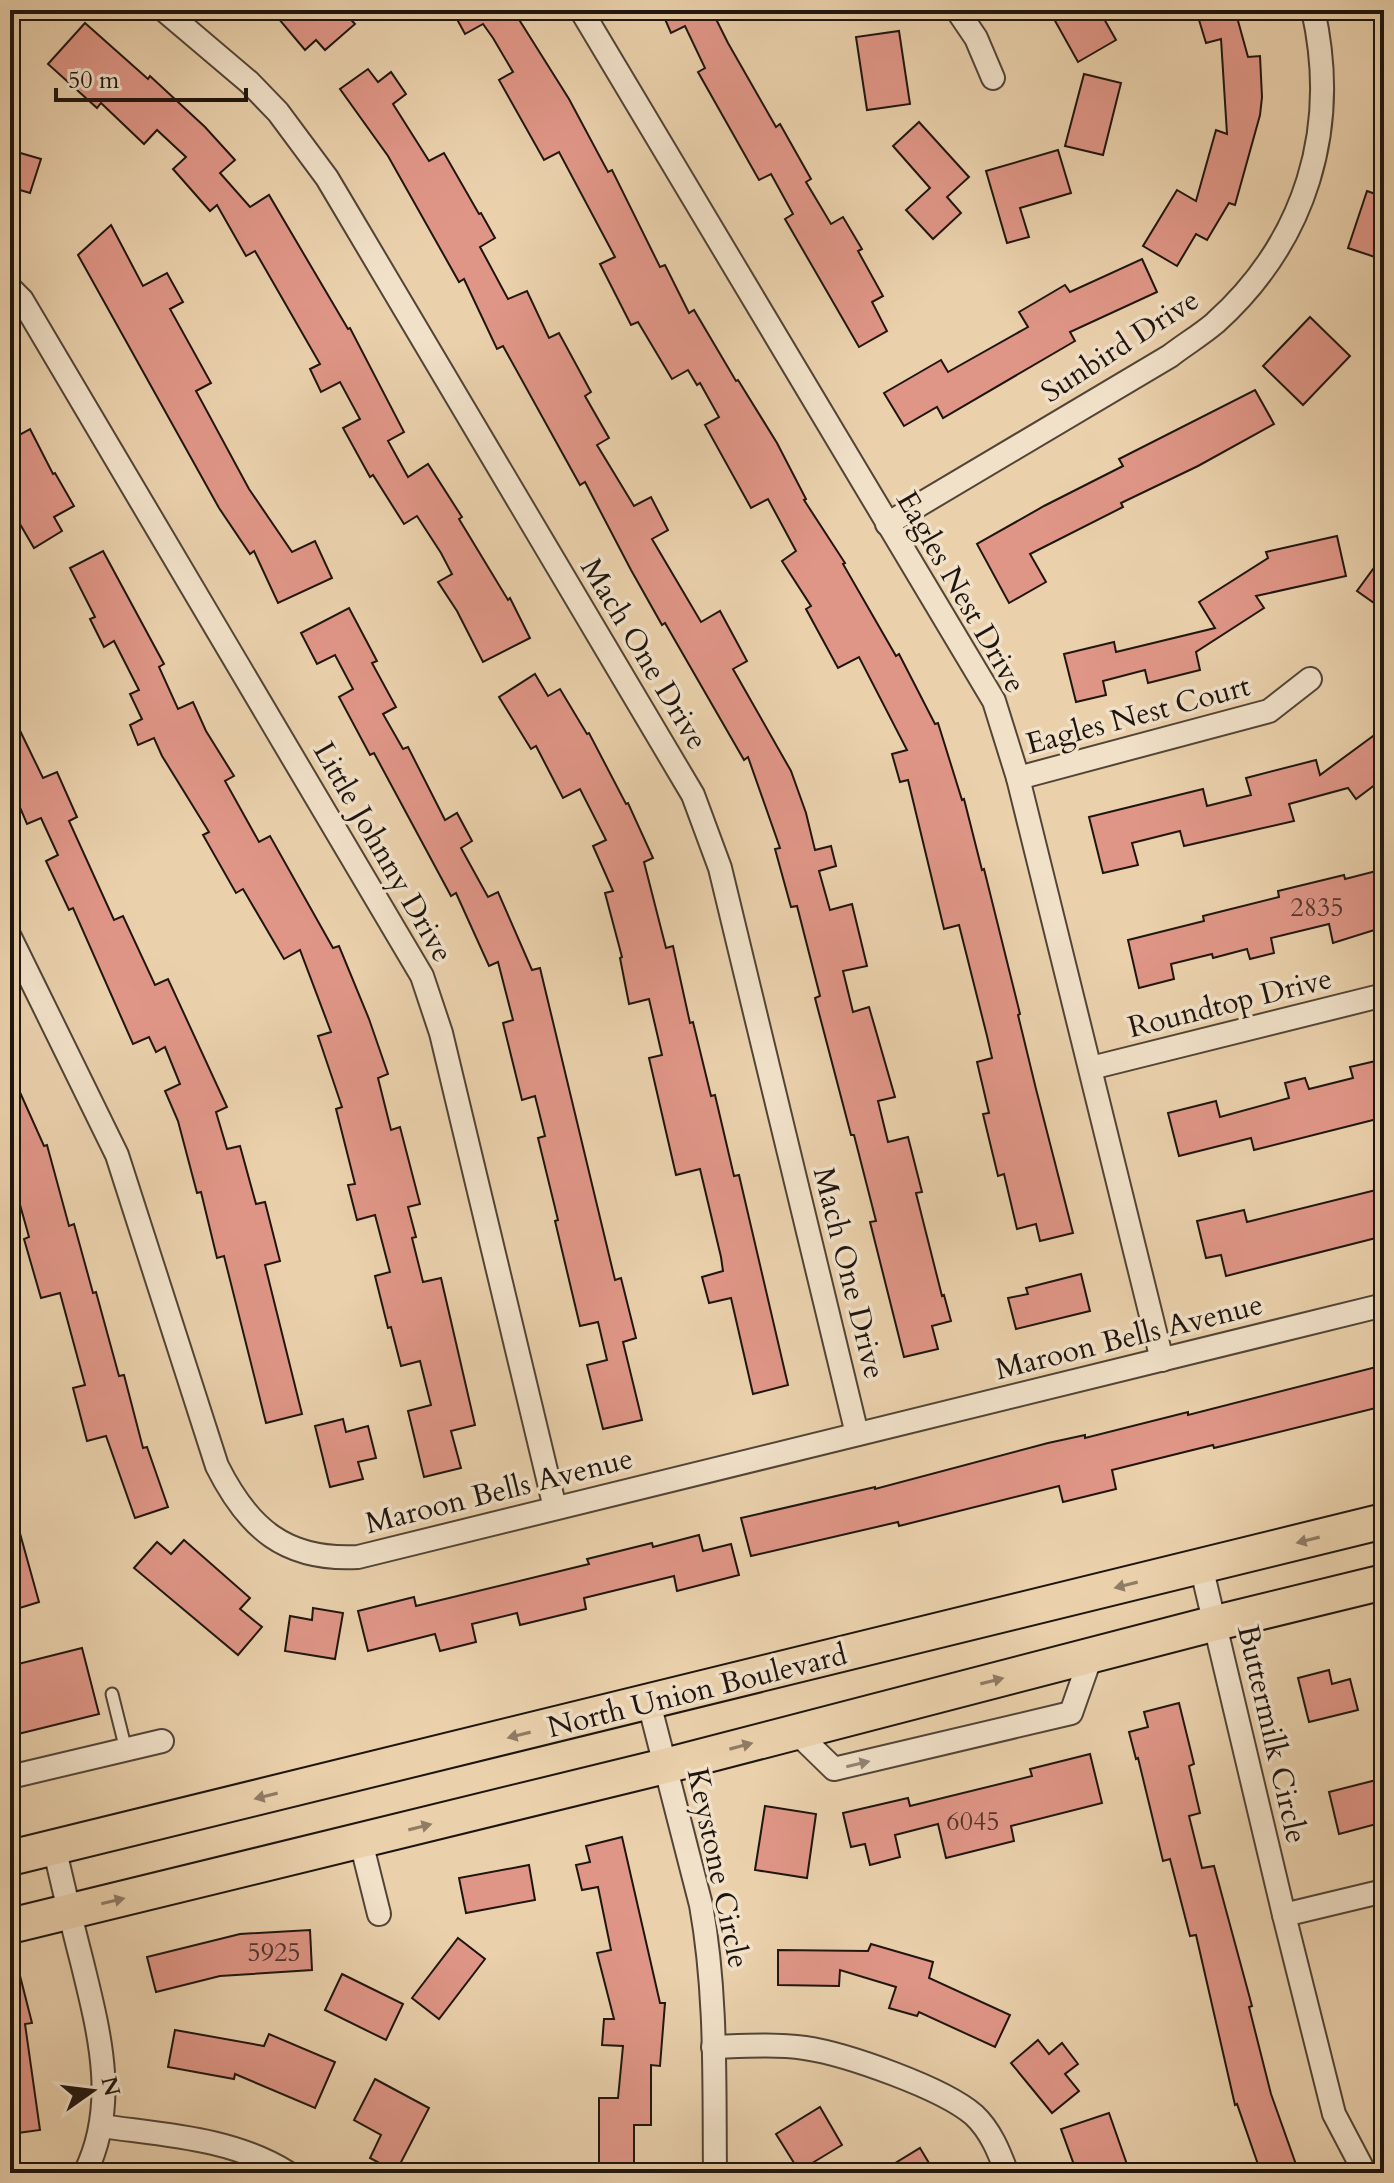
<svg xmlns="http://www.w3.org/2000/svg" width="1394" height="2183" font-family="Cardo,serif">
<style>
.building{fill:#e09687;stroke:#1f150f;stroke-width:2}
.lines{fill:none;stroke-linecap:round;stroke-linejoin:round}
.lane-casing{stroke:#524436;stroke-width:15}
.street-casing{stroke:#524436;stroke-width:26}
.primary-casing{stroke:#1f150f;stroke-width:38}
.lane{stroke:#f1e1c9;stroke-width:11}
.street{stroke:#f1e1c9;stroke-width:22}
.primary{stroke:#ead1ac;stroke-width:34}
.oneway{fill:#8f7c65}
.oneway2{fill:#928575}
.labels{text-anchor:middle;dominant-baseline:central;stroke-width:7;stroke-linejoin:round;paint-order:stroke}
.number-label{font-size:26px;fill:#4f352d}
.street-label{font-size:30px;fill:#1f150f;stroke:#f1e1c9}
</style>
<rect width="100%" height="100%" fill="#ead1ac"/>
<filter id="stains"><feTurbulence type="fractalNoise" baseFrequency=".0025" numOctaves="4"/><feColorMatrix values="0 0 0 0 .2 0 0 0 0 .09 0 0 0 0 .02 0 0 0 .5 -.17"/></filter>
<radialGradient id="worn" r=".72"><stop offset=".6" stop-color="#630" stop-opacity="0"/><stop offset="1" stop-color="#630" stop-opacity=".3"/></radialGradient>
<!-- building -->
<g class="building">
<polygon points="288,10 342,10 355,24 325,50 316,40 305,50 278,18"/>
<polygon points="452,10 513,10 569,99 608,172 612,170 660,267 665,265 689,313 694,310 736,381 738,380 777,443 806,499 804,500 845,563 843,564 896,656 899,654 935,724 938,723 962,800 964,799 982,870 984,869 1020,1014 1018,1015 1036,1089 1073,1233 1040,1241 1036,1224 1017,1229 1004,1174 998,1176 983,1114 989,1113 977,1062 992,1058 987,1036 959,925 944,929 908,780 900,782 892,754 907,750 859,657 838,668 806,609 811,606 782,561 796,551 768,499 751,508 705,425 719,417 700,383 697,385 688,370 672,379 638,322 631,325 600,264 615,257 559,152 544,160 499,80 513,72 493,38 483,24 465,34"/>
<polygon points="661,10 721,10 713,13 728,43 776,127 780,124 811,179 806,182 831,224 843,217 862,249 858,251 883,296 872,302 887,331 859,347 785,219 793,214 771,174 759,180 698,72 705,68 685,26 671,33"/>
<polygon points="1049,10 1099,10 1116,40 1078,62"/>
<polygon points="1196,10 1235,10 1248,57 1260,56 1262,97 1260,115 1235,205 1229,203 1207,240 1196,234 1177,266 1143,246 1177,190 1196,201 1216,130 1227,134 1221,39 1206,43"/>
<polygon points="85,23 148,79 150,76 205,127 235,160 220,173 250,207 269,195 348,329 350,328 404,432 388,441 408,477 428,464 462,517 459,519 508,600 510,598 530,638 483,662 457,611 438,582 452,574 441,553 417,516 404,524 373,475 370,477 343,428 360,419 340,382 321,392 310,369 320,364 255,251 246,256 217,205 210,211 173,169 186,157 157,130 144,144 101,103 97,108 48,64"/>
<polygon points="899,31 910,104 867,110 856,37"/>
<polygon points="368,69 378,82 391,72 406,94 393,104 429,161 444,153 479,214 481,213 495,238 480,247 508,299 527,291 549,338 559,333 591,392 585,396 609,438 597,445 634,506 651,497 668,530 652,539 701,622 720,611 747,661 733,669 791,771 806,813 815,850 831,846 836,866 819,871 830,910 852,904 867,966 843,971 853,1012 869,1007 895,1097 878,1101 888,1142 908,1137 922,1192 916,1193 942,1296 944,1295 951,1321 932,1326 938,1349 904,1357 870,1222 876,1221 854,1135 851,1135 815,998 820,996 797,906 791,907 775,849 780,848 748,757 744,760 665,623 662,625 631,570 585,482 580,485 503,346 497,349 464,279 459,282 388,156 340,89"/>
<polygon points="1084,74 1121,83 1103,155 1065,146"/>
<polygon points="919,122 969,177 947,197 961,213 933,239 906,210 930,188 893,146"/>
<polygon points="10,150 41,159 30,193 10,187"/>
<polygon points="1058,150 1071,193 1020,208 1029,237 1007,243 986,171"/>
<polygon points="1367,191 1384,197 1384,260 1348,248"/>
<polygon points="111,225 143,286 167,273 183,302 170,309 211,383 196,391 249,489 292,552 315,541 332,578 278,603 254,551 250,554 219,508 78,255"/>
<polygon points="1142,259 1157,292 1070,332 1075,341 943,418 937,407 904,426 884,393 941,360 948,372 1028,327 1019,312 1065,285 1070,292"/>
<polygon points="1310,317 1350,356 1303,405 1263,366"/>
<polygon points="1255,390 1274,424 1198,466 1121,503 1123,507 1030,554 1046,582 1009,603 977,544 1044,506 1123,466 1119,459"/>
<polygon points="30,429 53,474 55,473 74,506 54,517 62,531 34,548 10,507 10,440"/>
<polygon points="1337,536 1346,576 1256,596 1264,608 1196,652 1200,670 1148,683 1145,670 1103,681 1106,695 1076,702 1064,654 1114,642 1116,652 1215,628 1199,602 1268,558 1266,552"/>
<polygon points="103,551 164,664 159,667 178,709 193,702 206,731 234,776 225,781 259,842 270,836 333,948 339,946 369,1019 388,1074 378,1078 391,1130 400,1127 420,1204 408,1207 416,1237 412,1238 423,1282 441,1278 475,1425 451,1431 461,1468 424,1477 408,1411 431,1405 420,1361 401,1366 391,1327 388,1328 375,1276 390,1272 375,1215 357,1220 348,1185 355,1184 336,1109 342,1107 318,1036 331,1032 300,950 284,959 243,889 236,893 203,835 209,832 162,756 154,738 138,745 130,725 142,719 130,694 139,690 114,641 104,647 90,619 95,617 70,568"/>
<polygon points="1384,554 1384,610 1357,591"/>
<polygon points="349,608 377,661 372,663 396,707 383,714 403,749 408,747 445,820 457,813 472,841 461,848 488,897 498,892 532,970 540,968 615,1280 621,1278 636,1338 623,1342 642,1420 603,1429 587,1365 607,1360 598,1322 580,1326 555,1221 558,1220 538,1138 545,1136 535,1096 522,1100 503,1023 513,1020 498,962 489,966 456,893 451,896 374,753 370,755 339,697 353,689 335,655 317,664 301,633"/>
<polygon points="535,674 548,696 560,689 587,734 589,733 626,804 628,803 653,858 644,862 666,948 673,946 690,1023 693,1022 711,1096 715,1095 734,1176 739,1175 788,1385 753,1394 731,1298 709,1303 702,1277 723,1271 721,1257 700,1169 676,1175 649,1058 662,1055 649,999 629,1004 620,958 622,957 605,893 613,891 593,846 606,840 580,789 563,798 536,746 531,749 499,697"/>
<polygon points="10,710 43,778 57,772 77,817 69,821 114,920 123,916 155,985 168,979 227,1107 216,1112 227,1149 240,1146 256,1204 265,1202 280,1261 265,1265 302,1414 266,1423 224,1256 217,1258 201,1192 197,1193 178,1121 165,1091 180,1084 165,1047 156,1052 149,1037 133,1044 73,908 69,910 46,861 58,855 41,818 27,824 10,784"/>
<polygon points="1384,728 1384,778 1356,799 1348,788 1289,804 1294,821 1184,846 1180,831 1132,843 1138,865 1103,873 1089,817 1203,789 1207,806 1251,795 1246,778 1316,760 1320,775"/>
<polygon points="1384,869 1384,927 1333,943 1329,924 1271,938 1274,953 1250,959 1247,949 1213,958 1212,954 1171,964 1174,979 1139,988 1128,940 1204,921 1203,916 1279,897 1278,891 1344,875 1345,879"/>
<polygon points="1384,1059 1384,1090 1375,1093 1381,1118 1254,1150 1251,1138 1179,1156 1168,1113 1216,1101 1220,1117 1289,1098 1285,1083 1305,1078 1309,1089 1353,1078 1350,1067"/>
<polygon points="10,1070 44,1146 47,1145 69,1226 74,1224 93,1293 96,1292 119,1376 124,1375 143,1448 147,1447 168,1507 135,1518 106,1436 87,1441 73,1388 85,1385 60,1293 41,1298 24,1239 29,1237 10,1169"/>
<polygon points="1384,1188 1384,1236 1226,1276 1221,1255 1206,1258 1197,1221 1244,1210 1247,1222"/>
<polygon points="1081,1274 1090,1311 1016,1329 1008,1298 1028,1294 1026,1288"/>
<polygon points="1384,1365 1384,1406 1214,1448 1213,1445 1112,1470 1116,1489 1063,1502 1059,1486 899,1526 898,1522 751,1556 741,1518 875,1487 875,1489 1048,1443 1085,1435 1085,1438 1188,1412 1188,1415"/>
<polygon points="343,1419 346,1432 368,1426 376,1458 358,1462 363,1479 330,1487 315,1426"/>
<polygon points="16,1519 39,1602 10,1611 10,1520"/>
<polygon points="699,1535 703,1551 731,1544 739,1575 677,1591 674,1576 584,1598 586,1609 520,1625 517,1613 472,1624 476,1642 440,1651 435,1634 368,1651 358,1611 414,1597 416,1606 589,1564 587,1559 652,1543 653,1547"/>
<polygon points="184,1540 250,1598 240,1609 262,1627 238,1655 134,1568 157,1542 171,1554"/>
<polygon points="313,1608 343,1613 335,1659 285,1651 290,1616 312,1620"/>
<polygon points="82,1648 99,1714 18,1734 10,1703 10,1666"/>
<polygon points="1329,1670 1332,1684 1350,1679 1358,1710 1309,1722 1298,1678"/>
<polygon points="1179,1703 1194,1764 1189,1766 1200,1813 1189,1816 1202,1868 1214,1866 1252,2006 1249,2007 1271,2094 1299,2173 1261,2173 1237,2104 1235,2105 1196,1935 1190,1936 1170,1859 1163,1861 1138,1758 1136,1759 1129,1732 1148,1727 1144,1712"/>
<polygon points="1090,1754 1102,1803 1011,1826 1014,1841 946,1858 938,1824 895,1835 900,1857 870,1865 865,1844 851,1847 843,1813 908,1798 910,1806 1032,1776 1030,1769"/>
<polygon points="1384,1778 1384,1822 1339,1834 1329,1792"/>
<polygon points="765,1806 816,1814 807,1878 755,1870"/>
<polygon points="622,1837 660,2003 665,2003 660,2066 651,2065 651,2125 634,2125 634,2163 599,2163 599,2098 618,2098 623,2046 602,2045 604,2019 614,2019 597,1953 611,1950 598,1887 582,1890 576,1865 590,1862 586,1846"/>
<polygon points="529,1865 535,1900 466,1913 459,1878"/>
<polygon points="310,1930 312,1970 220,1976 156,1992 147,1957 240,1934"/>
<polygon points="458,1938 485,1959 439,2019 412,1998"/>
<polygon points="871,1944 933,1962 929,1978 1010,2015 995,2047 919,2012 917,2016 889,2008 896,1987 840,1970 839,1986 778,1985 778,1950 868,1951"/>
<polygon points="17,1964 32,2023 25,2024 40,2130 10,2134 10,1965"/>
<polygon points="342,1974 403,2004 386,2040 325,2010"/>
<polygon points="175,2030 264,2046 269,2034 335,2062 315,2108 235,2074 234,2079 168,2067"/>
<polygon points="1038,2040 1049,2054 1062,2043 1078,2064 1065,2074 1079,2091 1052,2113 1011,2063"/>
<polygon points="375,2079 429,2108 396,2172 370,2158 381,2135 354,2120"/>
<polygon points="820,2107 842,2145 799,2171 776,2134"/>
<polygon points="1109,2113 1130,2173 1077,2173 1061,2129"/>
<polygon points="920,2148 935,2173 879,2173"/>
</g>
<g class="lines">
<!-- lane casing -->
<g class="lane-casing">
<polyline id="lane" points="112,1694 126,1750"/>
</g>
<!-- street casing -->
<g class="street-casing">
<g id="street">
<polyline points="164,10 249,82 278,112 327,178 693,795 720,868 857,1434"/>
<polyline points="581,10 994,701 1018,778 1162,1360"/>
<polyline points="957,10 976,38 993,78"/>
<polyline points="10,288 22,300 422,976 441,1033 555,1508"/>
<path d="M887 524 1170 356C1184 345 1201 335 1215 323 1306 241 1340 129 1313 10"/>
<polyline points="1018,778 1269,711 1310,679"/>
<path d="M10 937 117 1155 217 1466C248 1528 285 1561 358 1557L1384 1305"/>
<polyline points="1091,1068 1384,995"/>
<polyline points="1201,1566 1284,1915 1334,2114 1365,2173"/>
<path d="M649 1703 701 1905C717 1994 714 2083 715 2173"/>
<polyline points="796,1732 834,1769 1071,1713 1091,1656"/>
<polyline points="10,1777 162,1741"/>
<polyline points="361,1842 379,1914"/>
<path d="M54 1847C63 1885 72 1924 82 1962 99 2032 119 2104 85 2173"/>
<polyline points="1284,1915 1384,1891"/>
<path d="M713 2047C744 2046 775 2044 805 2048 846 2054 943 2088 974 2115 991 2131 999 2152 1007 2173"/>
<path d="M101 2126C164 2135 233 2138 288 2173"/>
</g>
</g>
<!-- primary casing -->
<g class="primary-casing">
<g id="primary">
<polyline points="10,1858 1384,1521"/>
<polyline points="10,1926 665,1766 1216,1623 1384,1582"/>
</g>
</g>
<!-- lane -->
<use href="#lane" class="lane"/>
<!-- street -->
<use href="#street" class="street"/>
<!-- primary -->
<use href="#primary" class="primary"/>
</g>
<!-- one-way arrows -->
<defs><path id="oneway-solid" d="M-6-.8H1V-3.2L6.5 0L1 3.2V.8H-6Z" transform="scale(2)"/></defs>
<g class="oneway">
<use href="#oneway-solid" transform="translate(1308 1540) rotate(166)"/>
<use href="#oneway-solid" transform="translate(1126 1585) rotate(166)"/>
<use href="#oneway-solid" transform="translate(992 1681) rotate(-14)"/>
<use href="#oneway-solid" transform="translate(519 1735) rotate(166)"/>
<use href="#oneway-solid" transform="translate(741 1746) rotate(-15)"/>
<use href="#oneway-solid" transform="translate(266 1796) rotate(166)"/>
<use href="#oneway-solid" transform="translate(420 1827) rotate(-14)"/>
<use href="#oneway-solid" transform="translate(113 1901) rotate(-13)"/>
</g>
<use class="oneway2" href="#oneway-solid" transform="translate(858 1764) rotate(-13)"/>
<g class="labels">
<!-- number labels -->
<g class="number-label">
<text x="1317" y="907">2835</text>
<text x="973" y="1821">6045</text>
<text x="274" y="1952">5925</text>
</g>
<!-- street labels -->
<g class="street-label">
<text transform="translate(1120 346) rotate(-33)">Sunbird Drive</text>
<text transform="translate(961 592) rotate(60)">Eagles Nest Drive</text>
<text transform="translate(644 654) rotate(59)">Mach One Drive</text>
<text transform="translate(1138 715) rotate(-15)">Eagles Nest Court</text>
<text transform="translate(383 852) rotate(60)">Little Johnny Drive</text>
<text transform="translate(1230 1003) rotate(-14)">Roundtop Drive</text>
<text transform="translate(849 1273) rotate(76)">Mach One Drive</text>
<text transform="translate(1129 1337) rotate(-14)">Maroon Bells Avenue</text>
<text transform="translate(499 1491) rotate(-14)">Maroon Bells Avenue</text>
<text transform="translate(697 1691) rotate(-14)">North Union Boulevard</text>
<text transform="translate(1272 1734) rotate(77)">Buttermilk Circle</text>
<text transform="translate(718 1868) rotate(78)">Keystone Circle</text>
</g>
</g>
<!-- margin -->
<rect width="1394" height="2183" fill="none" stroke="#ead1ac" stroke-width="40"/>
<rect x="12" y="12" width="1370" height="2159" fill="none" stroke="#1f150f" stroke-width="4"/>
<rect x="20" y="20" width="1354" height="2143" fill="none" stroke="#1f150f" stroke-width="2"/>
<!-- north arrow -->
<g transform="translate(92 2091) rotate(76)" stroke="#f1e1c9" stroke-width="6" paint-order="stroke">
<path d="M0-6L14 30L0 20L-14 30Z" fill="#1f150f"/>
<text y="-12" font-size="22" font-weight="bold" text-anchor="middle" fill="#1f150f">N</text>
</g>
<!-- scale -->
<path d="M56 88v12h190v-12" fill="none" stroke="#1f150f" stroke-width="4"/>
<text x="68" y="88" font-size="24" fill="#1f150f" stroke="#f1e1c9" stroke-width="6" paint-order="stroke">50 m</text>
<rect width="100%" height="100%" filter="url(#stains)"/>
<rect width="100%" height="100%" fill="url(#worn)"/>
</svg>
